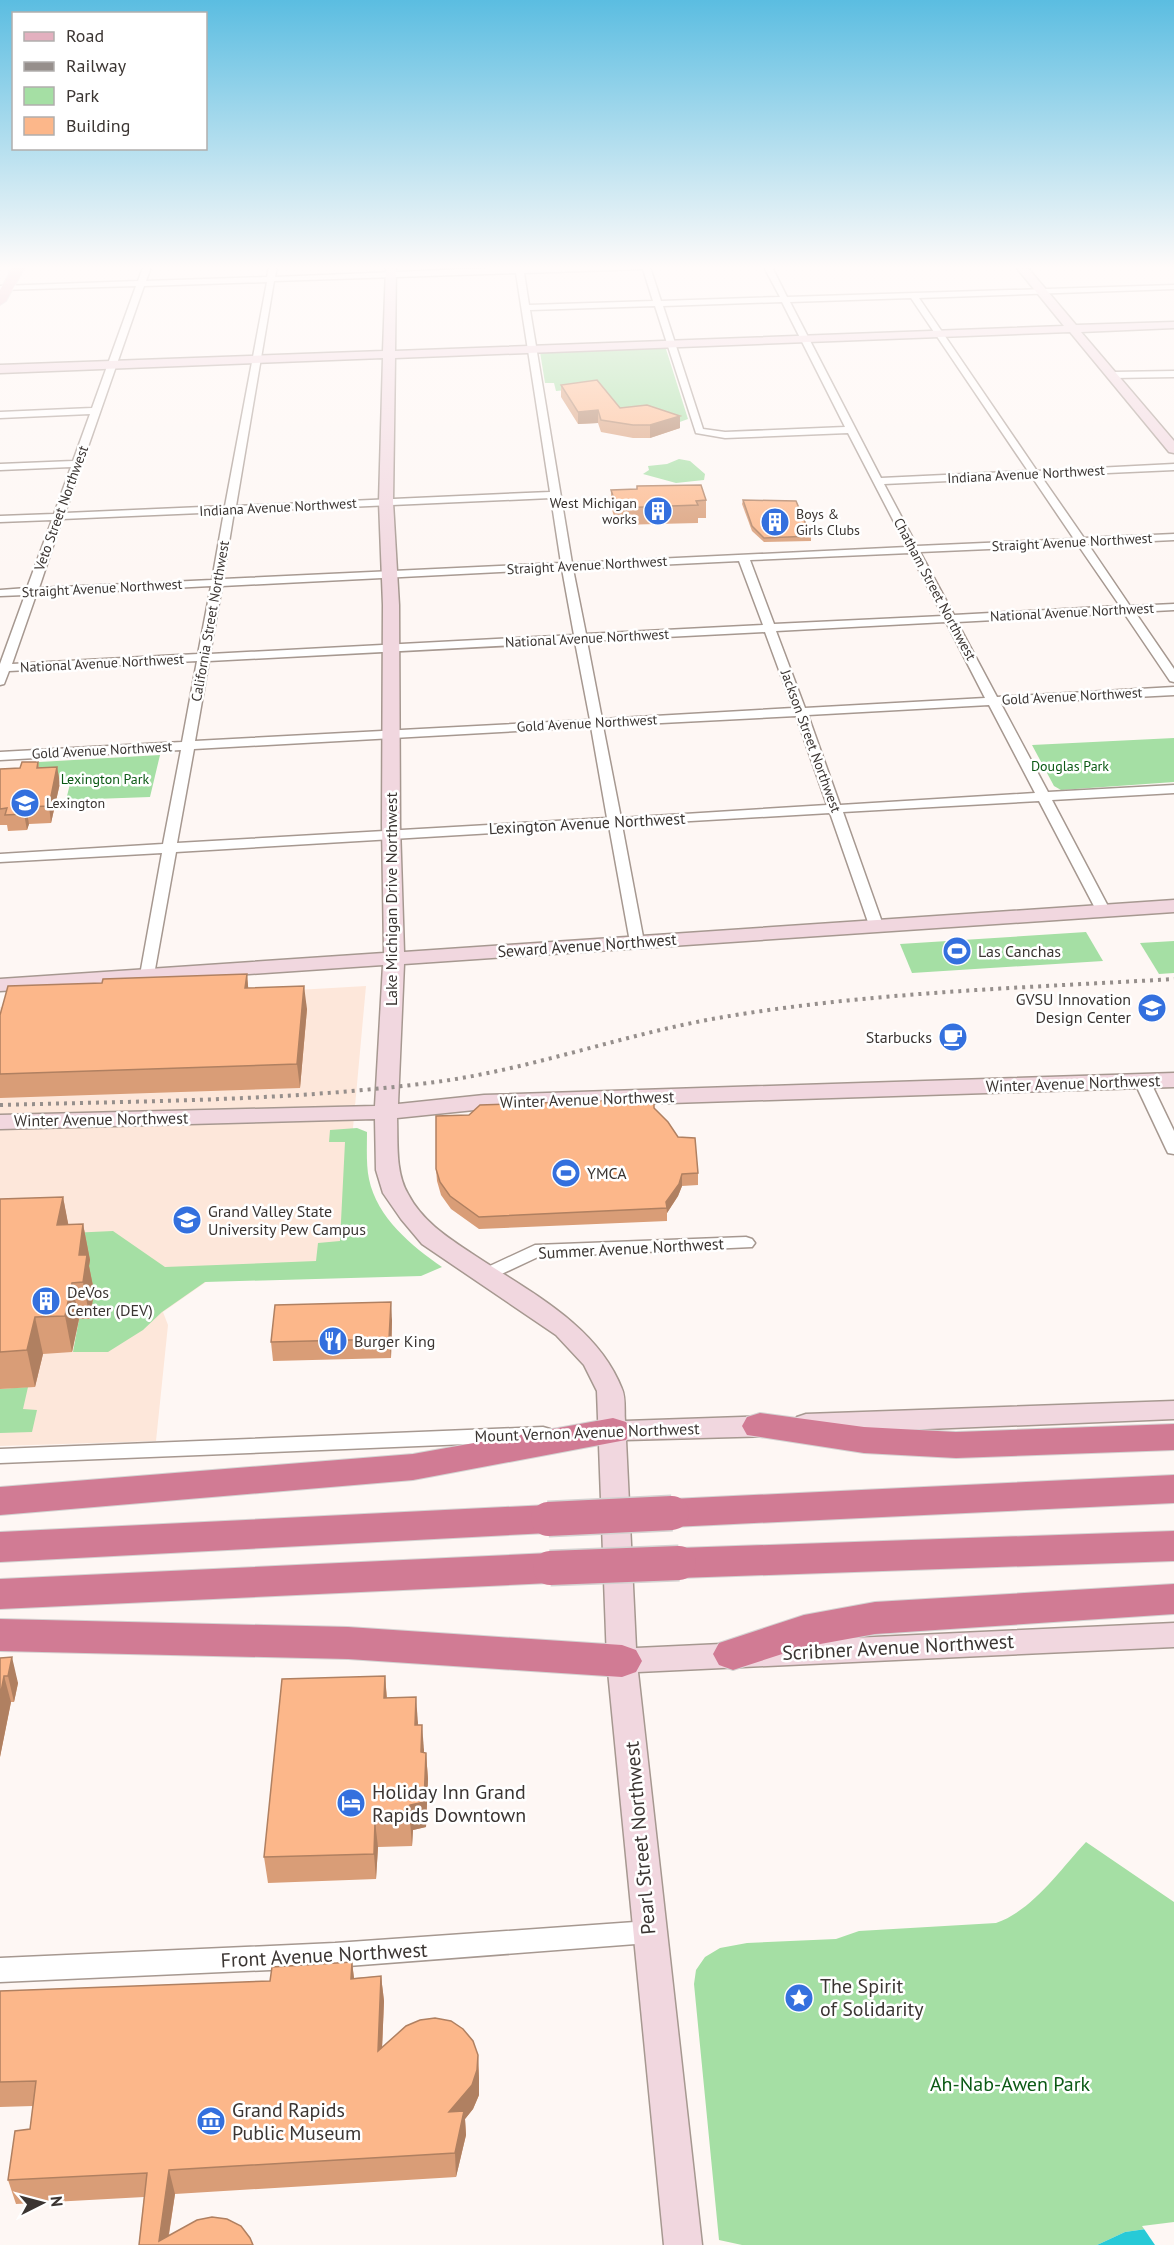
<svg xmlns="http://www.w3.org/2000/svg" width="1174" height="2245" font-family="'PT Sans',sans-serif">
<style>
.built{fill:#fde7da}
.green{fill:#a5dfa4}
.water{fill:#27cad7}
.pier{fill:#fef7f4}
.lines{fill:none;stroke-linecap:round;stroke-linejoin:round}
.street-casing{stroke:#a69890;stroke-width:3}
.secondary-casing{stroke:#a69890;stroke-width:3}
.primary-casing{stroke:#d4d3d2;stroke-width:2}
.highway-casing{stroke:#d4d3d2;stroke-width:2}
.street{fill:#fff;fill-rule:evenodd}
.secondary{fill:#f1d7df;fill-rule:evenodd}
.primary{fill:#e3b0bf;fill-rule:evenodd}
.highway{fill:#d17b94;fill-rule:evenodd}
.rail{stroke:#968f8c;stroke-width:4;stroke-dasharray:3 5;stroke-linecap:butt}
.highway-bridge-casing{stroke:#d4d3d2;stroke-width:37;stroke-linecap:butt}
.highway-bridge{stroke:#d17b94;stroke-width:34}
.wall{fill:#d99d77}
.shaded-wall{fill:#b08061}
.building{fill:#fcb78a;stroke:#b08061;stroke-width:1.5}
.labels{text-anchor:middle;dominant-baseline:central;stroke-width:5;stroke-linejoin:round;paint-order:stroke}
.far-street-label{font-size:14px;fill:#3b3532;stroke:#fff}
.far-poi-label{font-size:14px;fill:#3b3532;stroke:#fff;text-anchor:start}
.far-park-label{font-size:14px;fill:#0b5914;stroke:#fff}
.street-label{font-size:16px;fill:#3b3532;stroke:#fff}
.poi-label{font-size:16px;fill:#3b3532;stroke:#fff;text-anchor:start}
.near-street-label{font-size:20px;fill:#3b3532;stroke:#fff}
.near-poi-label{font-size:20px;fill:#3b3532;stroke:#fff;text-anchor:start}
.near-park-label{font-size:20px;fill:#0b5914;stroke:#fff}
</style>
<rect width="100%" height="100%" fill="#fef7f4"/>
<!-- built -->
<polygon class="built" points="366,986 353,1128 352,1155 358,1197 419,1266 216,1275 163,1312 168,1325 156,1441 0,1446 0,1007"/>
<!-- green -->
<g class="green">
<polygon points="661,346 666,349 688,419 677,423 624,420 590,388 556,391 554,383 545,383 540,352"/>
<polygon points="679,459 690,461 705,474 704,480 676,483 643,474 649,470 648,466 667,464"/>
<polygon points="1174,738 1174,782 1061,790 1054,786 1032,745"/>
<polygon points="160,755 150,797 66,800 70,784 22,763"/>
<polygon points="1086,932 1103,961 912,973 900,944"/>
<polygon points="1174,941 1174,973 1159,974 1140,943"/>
<path d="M357 1128 367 1132C367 1147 366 1165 369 1179 377 1218 412 1246 442 1267L421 1276 205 1282 162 1312 143 1330 108 1352H73L79 1319 70 1233 113 1231 165 1267 316 1261 318 1243 340 1241 345 1142H329L330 1130Z"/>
<polygon points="28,1387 23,1409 37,1410 32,1432 0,1433 0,1389"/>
<path d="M1086 1842 1174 1902V2225L1125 2232 1097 2245H742L719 2240 694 1984 696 1970 705 1957 720 1948 747 1943 836 1939 859 1931 996 1923C1033 1910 1059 1871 1086 1842Z"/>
</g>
<!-- water -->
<polygon class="water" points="1174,2225 1174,2245 1097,2245 1125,2232"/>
<!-- pier -->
<polygon class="pier" points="1174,2222 1174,2245 1155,2245 1142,2226"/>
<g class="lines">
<!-- street casing -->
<g class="street-casing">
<g id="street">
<path d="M143 267H151L146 281 267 277 269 267H277L275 277 515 267H650L661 301 780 297 764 267H772L787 297 1174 285V289L919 298 1037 471 1174 464V470L1041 476 1084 538 1174 534V540L1088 544 1130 606 1174 604V610L1135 612 1174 669V682L1170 681 1124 613 957 622 997 697 1174 687V695L1001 704 1048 792 1174 785V793L1052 800 1110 910 1103 914 1096 910 1039 801 843 812 883 925 876 929 869 925 830 813 622 825 644 942 637 946 630 942 609 826 176 852 154 975 152 978H142L140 975 162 853 0 862V854L163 844 181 750 0 760V752L182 742 197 661 9 671 4 684 0 685V664L25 595 0 596V590L27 588 52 520 0 522V516L54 514 71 467 0 470V464L73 461 90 414 0 418V412L92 408 136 286 0 290V286L138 281ZM643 269 653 301 529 305 524 273ZM516 273 550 492 236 506 274 281ZM267 282 225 506 65 513 144 286ZM911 298 1028 471 881 478 790 302ZM782 302 845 427 725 432 703 429 663 306ZM655 306 696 433 725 438 848 433 907 547 572 563 530 310ZM1032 477 1074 539 917 546 884 484ZM551 498 561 563 223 579 234 512ZM224 512 212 580 39 588 62 519ZM1078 545 1120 606 954 615 920 552ZM910 553 943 616 774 624 750 560ZM739 561 763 625 586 634 573 569ZM562 569 574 635 210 654 222 586ZM211 586 198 654 12 664 36 595ZM946 622 985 698 805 708 776 631ZM765 632 793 708 602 719 587 641ZM575 642 590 720 195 741 209 661ZM989 705 1035 793 840 805 808 715ZM796 716 827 805 621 818 603 726ZM591 727 607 818 177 843 194 749Z"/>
<polygon points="1174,371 1174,377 1113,378 1109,375 1113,372"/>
<polygon points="1142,1076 1150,1081 1174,1131 1174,1154 1168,1153 1166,1149 1134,1081"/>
<polygon points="746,1237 752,1239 755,1243 752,1247 538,1257 491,1279 479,1279 476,1275 479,1271 535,1245"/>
<polygon points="543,1427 550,1429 553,1434 550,1439 543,1441 0,1463 0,1449"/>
<polygon points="649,1921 658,1924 661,1932 658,1940 649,1943 335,1967 0,1982 0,1958 335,1943"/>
</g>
</g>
<!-- secondary casing -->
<g class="secondary-casing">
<g id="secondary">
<path d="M386 267H396L395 351 1064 326 1016 267H1027L1076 325 1174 322V328L1081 332 1174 441V453L1169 452 1070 332 395 358 393 502 399 605 400 825 404 952 1174 900V912L404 964 398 1104 484 1095 1174 1073V1087L484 1109 397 1118C398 1142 395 1172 408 1194 422 1221 447 1237 471 1253 526 1290 597 1324 622 1389 626 1398 624 1411 625 1421L773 1416 782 1419 786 1426 782 1433 773 1436 626 1440 636 1648 1174 1623V1647L638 1672 702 2245H664L607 1661 597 1391 584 1365 556 1335 422 1244 401 1219 383 1193 376 1170 375 1119 0 1129V1115L375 1106 383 965 0 991V979L384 953 382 825 383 605 379 502 383 358 0 373V365L383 351Z"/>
<polygon points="1174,1401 1174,1419 806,1434 797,1431 793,1424 797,1417 806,1414"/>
</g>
</g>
<!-- primary casing -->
<g class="primary-casing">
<polygon id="primary" points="13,267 25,267 6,301 0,305 0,290"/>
</g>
<!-- highway casing -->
<g class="highway-casing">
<g id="highway">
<polygon points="760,1413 864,1427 956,1432 1174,1424 1174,1450 956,1458 864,1453 747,1435 742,1426 747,1417"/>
<polygon points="613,1418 626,1422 631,1431 626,1440 413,1480 0,1515 0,1487 413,1454"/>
<polygon points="1174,1475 1174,1503 672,1527 659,1523 653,1513 659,1503 672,1499"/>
<polygon points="548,1505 561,1509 567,1519 561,1529 548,1533 0,1562 0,1532"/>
<polygon points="1174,1531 1174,1561 679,1578 665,1573 660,1563 665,1553 679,1548"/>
<polygon points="550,1553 564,1558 569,1568 564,1578 550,1583 0,1609 0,1579"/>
<polygon points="1174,1584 1174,1614 875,1634 804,1647 733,1670 719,1665 713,1654 719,1643 804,1615 875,1602"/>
<polygon points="0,1619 348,1627 622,1645 636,1650 642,1661 636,1672 622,1677 348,1659 0,1651"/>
</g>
</g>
<!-- street -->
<use href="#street" class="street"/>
<!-- secondary -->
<use href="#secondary" class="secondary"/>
<!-- primary -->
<use href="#primary" class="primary"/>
<!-- highway -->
<use href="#highway" class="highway"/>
<!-- rail -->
<path class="rail" d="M0 1105C143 1101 286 1101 428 1083 527 1071 620 1035 718 1018 868 992 1022 988 1174 979"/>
<!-- highway-bridge casing -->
<g class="highway-bridge-casing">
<g id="highway-bridge">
<polyline points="548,1519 672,1513"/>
<polyline points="550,1568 679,1563"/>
</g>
</g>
<!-- highway-bridge -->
<use href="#highway-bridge" class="highway-bridge"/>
</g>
<!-- wall -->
<g class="wall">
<polygon points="561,385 620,408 680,428 650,438 633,438 601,432 598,423 578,424 561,397"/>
<polygon points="611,490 706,500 706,518 698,518 698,523 617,525 611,507"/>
<polygon points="743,500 811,536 811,541 764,542 752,531 742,504"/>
<polygon points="38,762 39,767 57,767 60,783 51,823 29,824 27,830 8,831 7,825 0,825 0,769 20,768"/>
<polygon points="247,974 248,988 307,1009 300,1088 0,1098 0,1015 102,983"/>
<polygon points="654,1108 698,1173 698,1185 682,1186 678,1196 667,1213 667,1221 479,1229 451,1209 441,1195 437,1181 436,1169"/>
<polygon points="63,1197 68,1225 83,1224 90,1260 89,1266 94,1291 90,1319 79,1319 72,1352 43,1354 35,1387 0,1389 0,1199"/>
<polygon points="392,1320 391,1358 273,1361 271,1342"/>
<polygon points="0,1658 18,1683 14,1702 11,1702 0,1757"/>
<polygon points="385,1676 387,1698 418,1725 424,1753 426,1753 428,1779 426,1827 413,1830 412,1846 378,1847 376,1879 268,1883 264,1857"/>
<polygon points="352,1962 354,1978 381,1976 384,2001 382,2047 478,2055 479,2079 479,2095 473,2109 465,2119 466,2135 456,2177 175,2194 169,2235 227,2219 139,2245 144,2197 16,2204 8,2180 30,2129 33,2106 0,2107 0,1991 270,1981"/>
</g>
<!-- shaded-wall -->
<g class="shaded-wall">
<polygon points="598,410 598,423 578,424 578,412"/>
<polygon points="680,416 680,428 650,438 650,425"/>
<polygon points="57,767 60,783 51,823 49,806"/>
<polygon points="26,807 29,824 27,830 24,814"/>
<polygon points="247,974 249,997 245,988"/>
<polygon points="304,986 307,1009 300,1088 297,1064"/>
<polygon points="682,1174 682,1186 678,1196 667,1213 666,1202"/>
<polygon points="63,1197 70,1233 57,1225"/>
<polygon points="83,1224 90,1260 89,1266 94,1291 90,1319 83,1282 79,1255"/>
<polygon points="72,1283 79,1319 72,1352 65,1316"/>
<polygon points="391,1302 392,1320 391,1358 389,1339"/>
<polygon points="35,1317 43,1354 35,1387 27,1350"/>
<polygon points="12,1657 18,1683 14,1702 8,1676"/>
<polygon points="4,1676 11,1702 0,1757 0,1697"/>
<polygon points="385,1676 387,1702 384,1698"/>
<polygon points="416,1697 418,1723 417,1751 415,1725"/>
<polygon points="422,1725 424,1750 423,1778 421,1752"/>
<polygon points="426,1753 428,1779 426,1827 413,1830 412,1846 410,1820 410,1805"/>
<polygon points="375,1821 378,1847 376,1879 374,1854"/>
<polygon points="352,1962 355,1987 351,1979"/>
<polygon points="381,1976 384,2001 381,2075 378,2051"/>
<polygon points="478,2055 479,2079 479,2095 473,2109 465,2119 466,2135 456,2177 455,2153 449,2112"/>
<polygon points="169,2170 175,2194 167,2245 159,2241"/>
</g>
<!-- building -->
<g class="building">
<polygon points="597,380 620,408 647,405 680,416 650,425 633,425 601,420 598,410 578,412 561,385"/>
<polygon points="701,485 706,500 696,501 698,505 617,508 611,490 637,489 637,486"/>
<polygon points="743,500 796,501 811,536 764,538 752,526"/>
<polygon points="22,762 38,762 37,768 57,767 49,806 26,807 24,814 5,815 7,808 0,809 0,769 20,768"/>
<polygon points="247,974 245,988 304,986 297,1064 0,1074 0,1015 8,986 102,983 103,979"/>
<polygon points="654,1099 654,1108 668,1122 678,1137 695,1138 698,1173 682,1174 679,1184 666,1202 667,1208 479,1217 450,1196 440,1182 436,1169 436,1116 469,1115 480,1105"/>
<polygon points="63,1197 57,1225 83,1224 79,1255 87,1255 83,1282 72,1283 65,1316 35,1317 27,1350 0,1352 0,1199"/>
<polygon points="391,1302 389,1339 271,1342 275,1305"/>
<polygon points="12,1657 8,1676 4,1676 0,1697 0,1658"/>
<polygon points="385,1676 384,1698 416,1697 415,1725 422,1725 421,1752 426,1753 424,1802 410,1805 410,1820 375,1821 374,1854 264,1857 282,1679"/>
<polygon points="352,1962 351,1979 381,1976 378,2051 406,2026 420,2020 435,2018 451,2021 463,2029 473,2041 478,2055 477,2070 472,2085 449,2112 464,2111 455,2153 169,2170 159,2241 197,2220 212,2217 227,2219 241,2226 250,2238 253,2245 139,2245 147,2173 8,2180 15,2131 30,2129 36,2081 0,2082 0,1991 270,1981 272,1967"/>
</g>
<!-- sky -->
<linearGradient id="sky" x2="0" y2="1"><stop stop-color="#5bbde1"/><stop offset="0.46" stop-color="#fffbfa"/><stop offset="1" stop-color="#fffbfa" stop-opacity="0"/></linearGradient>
<rect width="1174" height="581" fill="url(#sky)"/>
<!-- icons -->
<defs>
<g id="building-disc" transform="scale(1.5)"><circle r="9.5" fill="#3470de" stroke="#fff"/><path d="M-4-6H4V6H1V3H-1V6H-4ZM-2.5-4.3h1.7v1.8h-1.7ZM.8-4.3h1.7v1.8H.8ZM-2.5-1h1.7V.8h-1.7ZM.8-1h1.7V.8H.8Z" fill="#fff"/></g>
<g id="school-disc" transform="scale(1.5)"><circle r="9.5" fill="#3470de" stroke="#fff"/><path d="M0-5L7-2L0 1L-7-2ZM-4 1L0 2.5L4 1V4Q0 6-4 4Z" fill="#fff"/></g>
<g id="stadium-disc" transform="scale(1.5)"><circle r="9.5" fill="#3470de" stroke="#fff"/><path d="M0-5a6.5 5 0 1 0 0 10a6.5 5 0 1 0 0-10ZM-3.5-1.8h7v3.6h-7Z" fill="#fff"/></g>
<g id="university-disc" transform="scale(1.5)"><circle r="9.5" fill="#3470de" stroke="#fff"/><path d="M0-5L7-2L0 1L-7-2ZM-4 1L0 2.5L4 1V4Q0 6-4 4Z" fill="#fff"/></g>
<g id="cafe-disc" transform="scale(1.5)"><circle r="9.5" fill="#3470de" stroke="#fff"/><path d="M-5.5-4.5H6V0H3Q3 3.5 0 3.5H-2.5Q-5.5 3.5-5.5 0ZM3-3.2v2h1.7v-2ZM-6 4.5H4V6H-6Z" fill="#fff"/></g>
<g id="restaurant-disc" transform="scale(1.5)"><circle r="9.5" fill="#3470de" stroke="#fff"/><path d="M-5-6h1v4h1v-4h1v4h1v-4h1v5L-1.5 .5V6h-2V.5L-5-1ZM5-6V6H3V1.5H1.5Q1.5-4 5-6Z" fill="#fff"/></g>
<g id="hotel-disc" transform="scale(1.5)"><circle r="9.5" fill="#3470de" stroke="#fff"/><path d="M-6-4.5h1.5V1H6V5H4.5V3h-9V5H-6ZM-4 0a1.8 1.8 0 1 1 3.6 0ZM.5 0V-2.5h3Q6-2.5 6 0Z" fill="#fff"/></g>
<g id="sight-disc" transform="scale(1.5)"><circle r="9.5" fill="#3470de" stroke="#fff"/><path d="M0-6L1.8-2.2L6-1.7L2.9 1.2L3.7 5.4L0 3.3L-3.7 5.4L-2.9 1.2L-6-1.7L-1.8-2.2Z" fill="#fff"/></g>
<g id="museum-disc" transform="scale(1.5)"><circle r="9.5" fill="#3470de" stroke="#fff"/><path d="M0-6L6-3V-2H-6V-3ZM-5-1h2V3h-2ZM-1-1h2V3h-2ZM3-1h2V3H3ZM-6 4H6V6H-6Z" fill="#fff"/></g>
</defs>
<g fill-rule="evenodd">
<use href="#building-disc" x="658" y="511"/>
<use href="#building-disc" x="775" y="522"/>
<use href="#school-disc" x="25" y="803"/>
<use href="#stadium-disc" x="957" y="951"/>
<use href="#university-disc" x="1152" y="1008"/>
<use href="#cafe-disc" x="953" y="1037"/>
<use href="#stadium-disc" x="566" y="1173"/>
<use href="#university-disc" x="187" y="1220"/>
<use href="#building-disc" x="46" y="1301"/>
<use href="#restaurant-disc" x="333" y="1341"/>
<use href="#hotel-disc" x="351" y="1803"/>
<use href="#sight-disc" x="799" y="1998"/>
<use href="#museum-disc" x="211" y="2121"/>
</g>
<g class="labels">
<!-- far-street labels -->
<g class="far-street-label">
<text transform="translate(1026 474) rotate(-3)">Indiana Avenue Northwest</text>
<text transform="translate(278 507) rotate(-3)">Indiana Avenue Northwest</text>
<text transform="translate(61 508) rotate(-70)">Veto Street Northwest</text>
<text transform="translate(1072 542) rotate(-3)">Straight Avenue Northwest</text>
<text transform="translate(587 565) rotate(-3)">Straight Avenue Northwest</text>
<text transform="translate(102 588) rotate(-3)">Straight Avenue Northwest</text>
<text transform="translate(935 589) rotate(62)">Chatham Street Northwest</text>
<text transform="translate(1072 612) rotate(-3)">National Avenue Northwest</text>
<text transform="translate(210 621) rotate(-80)">California Street Northwest</text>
<text transform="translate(587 638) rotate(-3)">National Avenue Northwest</text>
<text transform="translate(102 663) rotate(-3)">National Avenue Northwest</text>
<text transform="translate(1072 696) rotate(-3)">Gold Avenue Northwest</text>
<text transform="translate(587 723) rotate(-3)">Gold Avenue Northwest</text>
<text transform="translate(811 741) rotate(70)">Jackson Street Northwest</text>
<text transform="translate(102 750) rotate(-3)">Gold Avenue Northwest</text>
</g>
<!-- far-poi labels -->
<g class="far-poi-label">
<text x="637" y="503" text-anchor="end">West Michigan<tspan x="637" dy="16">works</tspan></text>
<text x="796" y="514">Boys &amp;<tspan x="796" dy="16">Girls Clubs</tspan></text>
<text x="46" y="803">Lexington</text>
</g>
<!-- far-park labels -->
<g class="far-park-label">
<text x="1070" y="766">Douglas Park</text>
<text x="105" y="779">Lexington Park</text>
</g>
<!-- street labels -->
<g class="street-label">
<text transform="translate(587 823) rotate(-3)">Lexington Avenue Northwest</text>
<text transform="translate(391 899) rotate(-90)">Lake Michigan Drive Northwest</text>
<text transform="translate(587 945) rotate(-4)">Seward Avenue Northwest</text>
<text transform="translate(1073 1083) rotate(-2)">Winter Avenue Northwest</text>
<text transform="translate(587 1099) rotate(-2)">Winter Avenue Northwest</text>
<text transform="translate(101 1119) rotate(-1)">Winter Avenue Northwest</text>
<text transform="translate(631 1248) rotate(-3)">Summer Avenue Northwest</text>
<text transform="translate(587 1432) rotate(-2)">Mount Vernon Avenue Northwest</text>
</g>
<!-- poi labels -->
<g class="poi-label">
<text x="978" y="951">Las Canchas</text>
<text x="1131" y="999" text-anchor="end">GVSU Innovation<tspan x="1131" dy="18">Design Center</tspan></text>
<text x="932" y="1037" text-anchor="end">Starbucks</text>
<text x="587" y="1173">YMCA</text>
<text x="208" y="1211">Grand Valley State<tspan x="208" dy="18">University Pew Campus</tspan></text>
<text x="67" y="1292">DeVos<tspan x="67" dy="18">Center (DEV)</tspan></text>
<text x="354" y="1341">Burger King</text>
</g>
<!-- near-street labels -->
<g class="near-street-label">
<text transform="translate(898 1647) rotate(-3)">Scribner Avenue Northwest</text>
<text transform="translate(640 1838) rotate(-95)">Pearl Street Northwest</text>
<text transform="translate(324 1955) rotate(-3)">Front Avenue Northwest</text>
</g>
<!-- near-poi labels -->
<g class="near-poi-label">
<text x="372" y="1792">Holiday Inn Grand<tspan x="372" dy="23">Rapids Downtown</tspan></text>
<text x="820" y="1986">The Spirit<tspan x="820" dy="23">of Solidarity</tspan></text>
<text x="232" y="2110">Grand Rapids<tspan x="232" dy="23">Public Museum</tspan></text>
</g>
<!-- near-park labels -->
<g class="near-park-label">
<text x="1010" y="2084">Ah-Nab-Awen Park</text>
</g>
</g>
<!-- legend -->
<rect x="12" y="12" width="195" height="138" fill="#ffffff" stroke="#b1aead" stroke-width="1.5"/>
<rect x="24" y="32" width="30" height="9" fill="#e3b0bf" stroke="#b1aead" stroke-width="1.5"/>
<text x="66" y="42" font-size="18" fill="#3b3532">Road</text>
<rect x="24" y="62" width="30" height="9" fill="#968f8c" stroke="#b1aead" stroke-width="1.5"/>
<text x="66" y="72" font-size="18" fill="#3b3532">Railway</text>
<rect x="24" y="87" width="30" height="18" fill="#a5dfa4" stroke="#b1aead" stroke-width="1.5"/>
<text x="66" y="102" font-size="18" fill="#3b3532">Park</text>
<rect x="24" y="117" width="30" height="18" fill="#fcb78a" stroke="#b1aead" stroke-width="1.5"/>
<text x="66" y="132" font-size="18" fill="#3b3532">Building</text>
<!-- north arrow -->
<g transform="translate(42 2203) rotate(84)" stroke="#ffffff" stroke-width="4.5" paint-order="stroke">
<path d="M0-4.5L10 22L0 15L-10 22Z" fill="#3b3532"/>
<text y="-9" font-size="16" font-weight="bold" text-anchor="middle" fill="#3b3532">N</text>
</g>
</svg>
